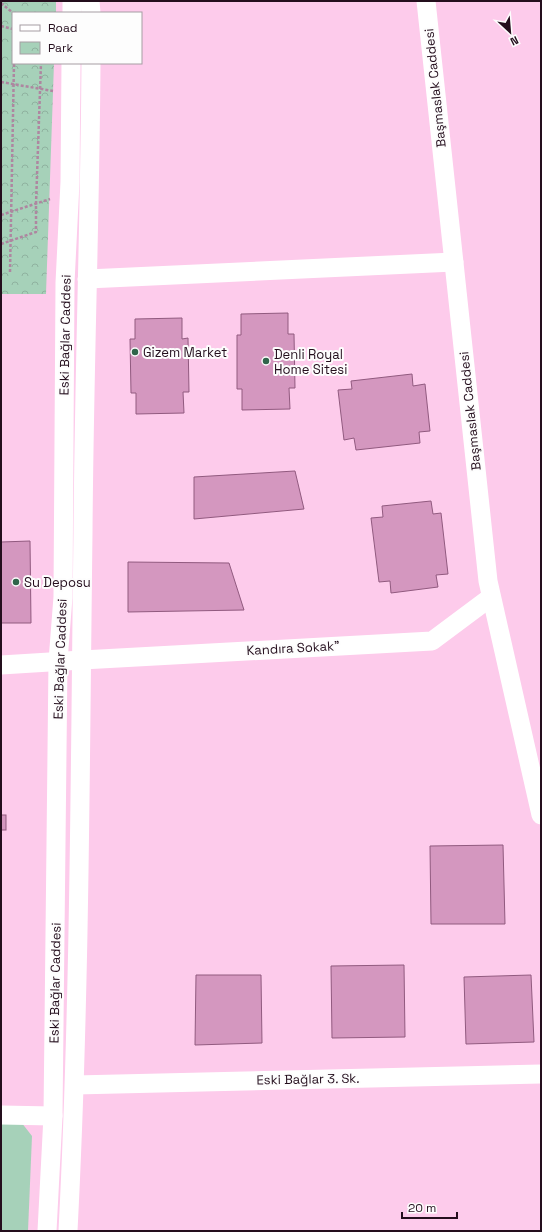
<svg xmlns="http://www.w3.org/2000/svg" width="542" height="1232" font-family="'Space Grotesk',sans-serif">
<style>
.park{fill:url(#park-crowns)}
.pitch{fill:#a6d1b9}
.building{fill:#d497bf;stroke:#915a7f}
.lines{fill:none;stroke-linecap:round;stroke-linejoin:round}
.path{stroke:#ae86a0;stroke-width:2.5;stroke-dasharray:3 2;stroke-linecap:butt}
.minor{stroke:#fff;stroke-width:19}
.poi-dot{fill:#30654b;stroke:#fdfdfd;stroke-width:1.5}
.labels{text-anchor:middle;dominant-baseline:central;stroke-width:4;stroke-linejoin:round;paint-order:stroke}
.street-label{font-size:13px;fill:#240e1d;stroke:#fdfdfd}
.poi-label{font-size:13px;fill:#240e1d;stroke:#fdfdfd;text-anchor:start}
</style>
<defs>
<pattern id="park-crowns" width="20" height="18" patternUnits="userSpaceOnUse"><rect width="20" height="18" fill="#a6d1b9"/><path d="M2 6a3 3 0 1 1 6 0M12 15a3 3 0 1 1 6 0" fill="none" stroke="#8fb29f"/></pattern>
</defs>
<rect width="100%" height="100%" fill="#fdcbeb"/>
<!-- park -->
<polygon class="park" points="1,1 56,1 56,13 13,13 13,63 54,63 46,294 1,294"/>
<!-- pitch -->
<polygon class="pitch" points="14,1113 32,1136 28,1231 1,1231 1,1114"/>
<!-- building -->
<g class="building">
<polygon points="288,313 288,334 294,334 295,388 289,388 290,409 242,410 242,389 237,389 237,335 241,335 241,314"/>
<polygon points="182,318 182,339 188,338 189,392 183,392 184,413 136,414 136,393 131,393 130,339 135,339 135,319"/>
<polygon points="412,374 413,386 425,384 430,431 419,432 420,443 356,450 354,438 344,440 338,390 352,389 351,381"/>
<polygon points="295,471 304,509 194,519 194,477"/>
<polygon points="431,501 433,514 441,513 448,574 436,575 438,587 391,593 390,581 379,582 371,518 383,517 382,506"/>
<polygon points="30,541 31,623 1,623 1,542"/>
<polygon points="128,562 229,563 244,610 128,612"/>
<rect x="1" y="815" width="5" height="15"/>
<polygon points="503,845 505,924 431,924 430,846"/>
<polygon points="404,965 405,1037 332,1038 331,966"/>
<polygon points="196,975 261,975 262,1043 195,1045"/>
<polygon points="531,975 534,1042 466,1044 464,977"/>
</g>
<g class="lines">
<!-- path -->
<g class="path">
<polyline points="1,3 13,13"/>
<polyline points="1,26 13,29"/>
<polyline points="1,82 53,91"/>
<polyline points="1,215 50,199"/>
<polyline points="1,244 36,232 36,204 41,63"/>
<polyline points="10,272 14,63"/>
</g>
<!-- minor -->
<g class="minor">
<polyline points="90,1 91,13"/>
<polyline points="426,1 488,581 541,815"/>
<polyline points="72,13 72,1"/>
<polyline points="87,279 454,262"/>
<polyline points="1,665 82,660 432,641 491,597"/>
<polyline points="75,1085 541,1074"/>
<polyline points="1,1115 53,1116"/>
<polyline points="47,1231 53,1116 58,661 63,597 65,283 70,182 71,63"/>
<path d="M68 1231C80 998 80 765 83 533 84 376 90 220 91 63"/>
</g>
</g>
<!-- markers -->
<g class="poi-dot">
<circle cx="135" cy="352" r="4"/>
<circle cx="266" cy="361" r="4"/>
<circle cx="16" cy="582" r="4"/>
</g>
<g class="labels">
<!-- street labels -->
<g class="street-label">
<text transform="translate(435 88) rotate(-96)">Başmaslak Caddesi</text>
<text transform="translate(65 335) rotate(-89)">Eski Bağlar Caddesi</text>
<text transform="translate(470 411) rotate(-96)">Başmaslak Caddesi</text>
<text transform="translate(293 648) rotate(-3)">Kandıra Sokak"</text>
<text transform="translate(60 659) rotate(-88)">Eski Bağlar Caddesi</text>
<text transform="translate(55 983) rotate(-89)">Eski Bağlar Caddesi</text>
<text transform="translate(308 1079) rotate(-1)">Eski Bağlar 3. Sk.</text>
</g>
<!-- poi labels -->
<g class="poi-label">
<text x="143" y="352">Gizem Market</text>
<text x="274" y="354">Denli Royal<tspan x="274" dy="15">Home Sitesi</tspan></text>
<text x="24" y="582">Su Deposu</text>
</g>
</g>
<!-- border -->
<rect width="542" height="1232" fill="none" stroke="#240e1d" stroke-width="4"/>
<!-- legend -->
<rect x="12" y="12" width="130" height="52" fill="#fdfdfd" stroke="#a69da3"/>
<rect x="20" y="25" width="20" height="6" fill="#ffffff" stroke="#a69da3"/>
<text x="48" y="32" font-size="12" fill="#240e1d">Road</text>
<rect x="20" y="42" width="20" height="12" fill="url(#park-crowns)" stroke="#a69da3"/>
<text x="48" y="52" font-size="12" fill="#240e1d">Park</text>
<!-- north arrow -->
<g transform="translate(510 32) rotate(154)" stroke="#fdfdfd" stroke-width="3" paint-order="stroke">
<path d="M0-3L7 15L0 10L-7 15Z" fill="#240e1d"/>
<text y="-6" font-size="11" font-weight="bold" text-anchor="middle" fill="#240e1d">N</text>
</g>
<!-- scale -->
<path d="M402 1212v6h55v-6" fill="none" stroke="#240e1d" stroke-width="2"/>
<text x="408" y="1212" font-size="12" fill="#240e1d" stroke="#fdfdfd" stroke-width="3" paint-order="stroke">20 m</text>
</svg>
